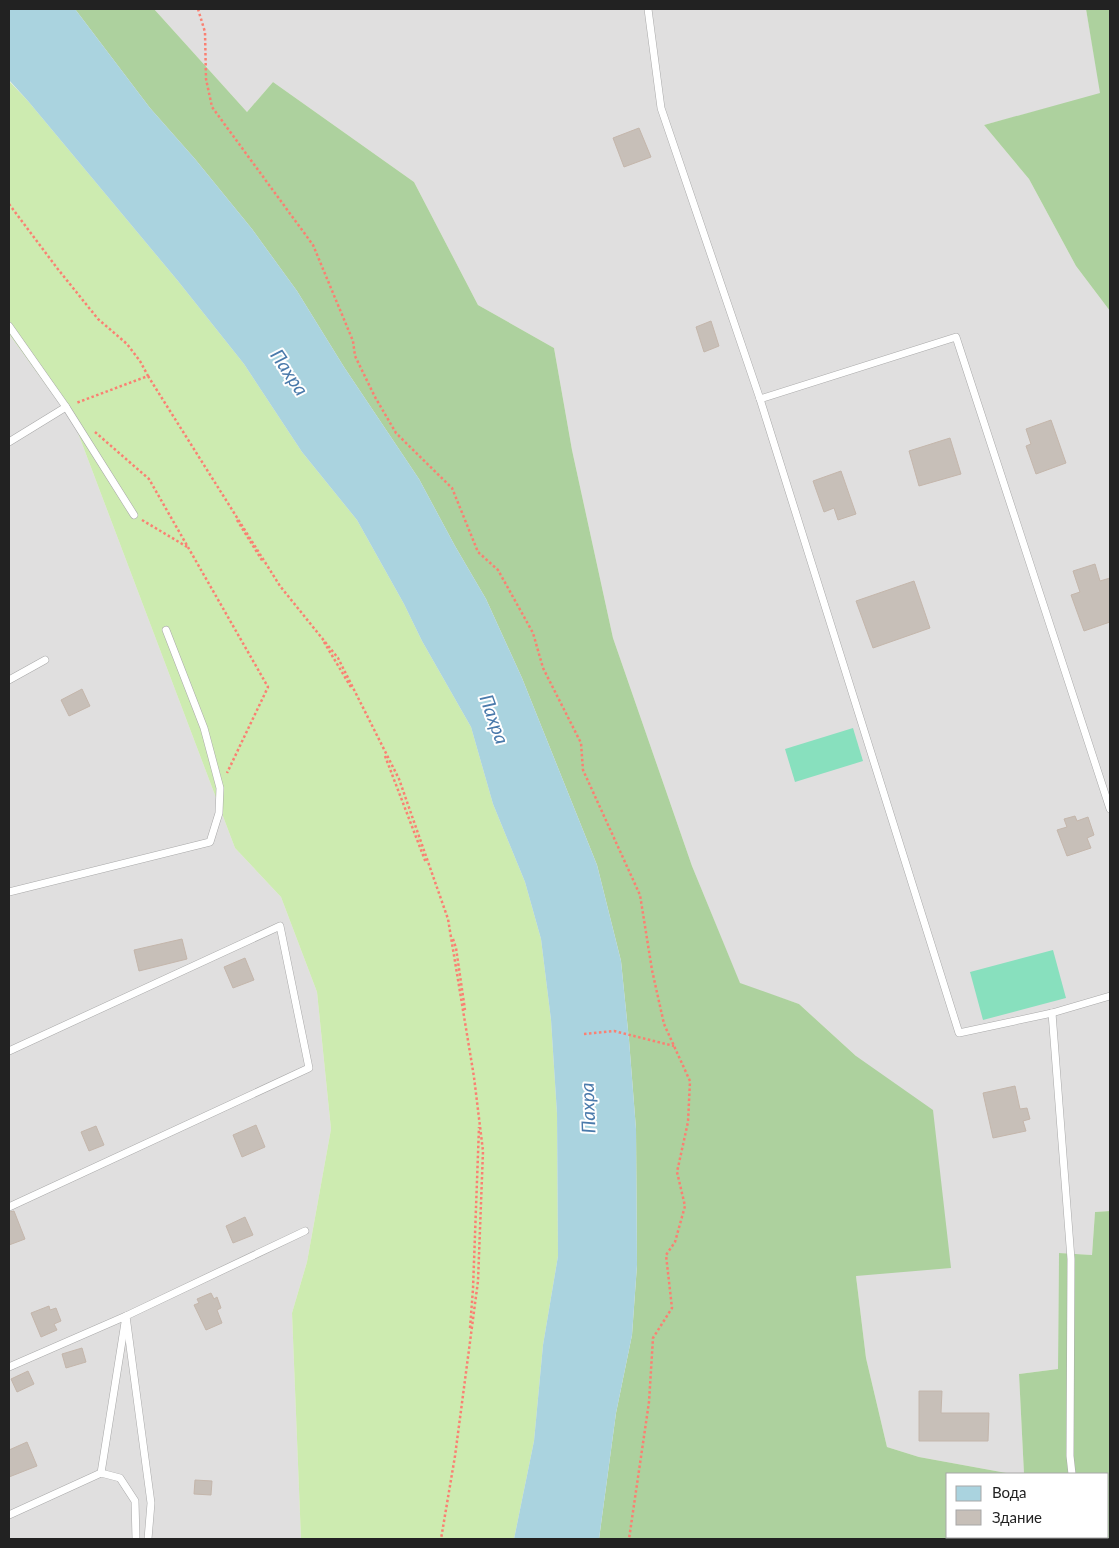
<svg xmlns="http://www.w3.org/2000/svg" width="1119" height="1548" font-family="Lato,sans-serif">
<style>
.residential{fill:#e0dfdf}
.grass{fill:#cdebb0}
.forest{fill:#add19e}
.pitch{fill:#88e0be}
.water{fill:#aad3df}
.building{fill:#c7bfb8;stroke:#c4b6ab}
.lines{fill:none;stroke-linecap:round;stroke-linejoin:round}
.lane-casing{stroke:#a9a9a9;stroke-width:8}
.path{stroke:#fa8072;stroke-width:2.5;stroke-dasharray:2.5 2.5;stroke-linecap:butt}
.lane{stroke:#fff;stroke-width:7}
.labels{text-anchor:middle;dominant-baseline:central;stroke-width:4;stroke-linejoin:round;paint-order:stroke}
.water-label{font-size:19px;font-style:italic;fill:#4a7aab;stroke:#fff}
</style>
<rect width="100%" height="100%" fill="#f2efe9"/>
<!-- residential -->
<g class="residential">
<polygon points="154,9 1086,9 1101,94 984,125 1029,179 1076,266 1110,311 1110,1211 1095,1212 1092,1255 1059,1253 1058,1369 1019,1374 1024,1474 1012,1474 919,1457 887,1447 866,1358 856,1276 856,1056 799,1004 740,984 692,866 613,638 572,450 554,348 478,305 414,182 273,82 247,112"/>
<polygon points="9,334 75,425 235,848 281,897 317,992 331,1129 307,1262 292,1313 301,1539 9,1539"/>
</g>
<!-- grass -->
<polygon class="grass" points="9,81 28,101 178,281 244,364 302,452 357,520 404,604 422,641 471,727 493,804 525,882 541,939 551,1020 557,1114 558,1256 543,1345 534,1441 514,1539 301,1539 292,1313 307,1262 331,1129 317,992 281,897 235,848 75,425 9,334"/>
<!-- forest -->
<g class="forest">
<polygon points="75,9 154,9 247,112 273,82 414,182 478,305 554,348 572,450 613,638 692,866 740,983 799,1004 856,1056 933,1110 951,1268 856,1276 866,1358 887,1447 919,1457 1012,1474 948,1474 948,1537 1108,1537 1108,1474 1024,1474 1019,1374 1058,1369 1059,1253 1092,1255 1095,1212 1110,1211 1110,1539 599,1539 616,1413 632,1335 637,1265 636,1129 629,1040 621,961 597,865 522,678 486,599 455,546 419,479 344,367 297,291 252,229 195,159 150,108"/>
<polygon points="1086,9 1110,9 1110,311 1076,266 1029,179 984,125 1100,93"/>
</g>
<!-- pitch -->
<g class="pitch">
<polygon points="853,728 863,761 795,782 785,749"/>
<polygon points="1053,950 1066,998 983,1020 970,972"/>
</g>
<!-- water -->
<polygon class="water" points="9,9 75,9 150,108 195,159 252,229 297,291 344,367 419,479 455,546 486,599 522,678 597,865 621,961 629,1040 636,1129 637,1265 632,1335 616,1413 599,1539 514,1539 534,1441 543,1345 558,1256 557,1114 551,1020 541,939 525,882 493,804 471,727 422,641 404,604 357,520 302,452 244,364 178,281 28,101 9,80"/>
<!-- building -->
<g class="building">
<polygon points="639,128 651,157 624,167 613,138"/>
<polygon points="711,321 719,346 704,352 696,327"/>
<polygon points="1051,420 1066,463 1036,474 1026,446 1031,444 1026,429"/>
<polygon points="950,438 961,474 919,486 909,451"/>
<polygon points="841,471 856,514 838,520 834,508 824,512 813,481"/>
<polygon points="1095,564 1100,581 1110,578 1110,622 1084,631 1071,595 1080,592 1073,571"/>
<polygon points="914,581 930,628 873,648 856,601"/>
<polygon points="82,689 90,706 69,716 61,700"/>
<polygon points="1075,816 1077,821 1088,817 1094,835 1087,838 1091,848 1067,856 1057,830 1067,827 1064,819"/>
<polygon points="182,939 187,959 139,971 134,950"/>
<polygon points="245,958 254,980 233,988 224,967"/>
<polygon points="1015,1086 1020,1109 1027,1108 1030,1119 1023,1121 1026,1131 993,1138 983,1093"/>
<polygon points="256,1125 265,1147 242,1157 233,1135"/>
<polygon points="96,1126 104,1145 89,1151 81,1132"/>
<polygon points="14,1211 25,1239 9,1245 9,1212"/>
<polygon points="245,1217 253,1235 233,1243 226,1226"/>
<polygon points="211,1293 214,1299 217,1297 221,1308 217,1310 222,1323 206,1330 194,1305 199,1303 197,1299"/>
<polygon points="49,1306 50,1310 56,1308 61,1321 54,1324 57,1330 41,1337 31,1313"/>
<polygon points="82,1348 86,1362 66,1368 62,1354"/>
<polygon points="28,1371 34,1384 17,1392 11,1379"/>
<polygon points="919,1391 942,1391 941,1413 989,1413 988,1441 919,1441"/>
<polygon points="27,1442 37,1466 9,1477 9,1450"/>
<polygon points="195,1480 212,1481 211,1495 194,1494"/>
</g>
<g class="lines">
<!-- lane casing -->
<g class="lane-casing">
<g id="lane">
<polyline points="648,9 661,108 760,399 959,1033 1052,1013 1110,996"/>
<polyline points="9,326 66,407 134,515"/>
<polyline points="760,399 956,337 1110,809"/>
<polyline points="9,442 66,407"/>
<polyline points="9,680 45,660"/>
<polyline points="9,892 210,842 219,813 220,788 204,728 166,630"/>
<polyline points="1052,1013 1071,1259 1070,1456 1072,1474"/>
<polyline points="9,1051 280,926 309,1068 9,1207"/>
<polyline points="9,1367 126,1316 101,1473"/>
<polyline points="9,1515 101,1473 120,1478 135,1501 136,1539"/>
<polyline points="1076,1537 1077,1539"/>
<polyline points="148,1539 151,1503 126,1316 305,1231"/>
</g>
</g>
<!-- path -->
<g class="path">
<polyline points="198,9 205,32 206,79 212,107 313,245 353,341 355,356 375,397 396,433 452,488 478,552 498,570 533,633 543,668 581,743 583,770 640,895 652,970 664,1024 690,1081 688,1122 677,1172 685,1206 675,1242 666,1255 672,1308 653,1338 649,1402 629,1539"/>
<polyline points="9,204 57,268 98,319 127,344 140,361 148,376 76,403"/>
<polyline points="148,376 280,586 338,658 399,779 448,919 474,1077 483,1151 478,1281 455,1456 441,1539"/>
<polyline points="95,432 149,479 268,687 227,773"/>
<polyline points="142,520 189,548"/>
<polyline points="237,520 263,562"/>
<polyline points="324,642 352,689"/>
<polyline points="385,756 426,863"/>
<polyline points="453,939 456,948 465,1010"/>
<polyline points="584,1034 614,1031 674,1046"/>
<polyline points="470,1328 473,1289 479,1127"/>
</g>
<!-- lane -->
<use href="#lane" class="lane"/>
</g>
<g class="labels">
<!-- water labels -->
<g class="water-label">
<text transform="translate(290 372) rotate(56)">Пахра</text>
<text transform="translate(495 719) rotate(70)">Пахра</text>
<text transform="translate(587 1108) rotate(-92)">Пахра</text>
</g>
</g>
<!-- border -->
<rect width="1119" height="1548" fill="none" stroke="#222222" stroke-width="20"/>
<!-- legend -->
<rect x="946" y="1473" width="162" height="65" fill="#ffffff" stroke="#a7a7a7"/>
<rect x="956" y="1486" width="25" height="15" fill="#aad3df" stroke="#a7a7a7"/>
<text x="992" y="1498" font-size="15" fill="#222222">Вода</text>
<rect x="956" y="1510" width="25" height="15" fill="#c7bfb8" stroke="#a7a7a7"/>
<text x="992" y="1523" font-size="15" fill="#222222">Здание</text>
</svg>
